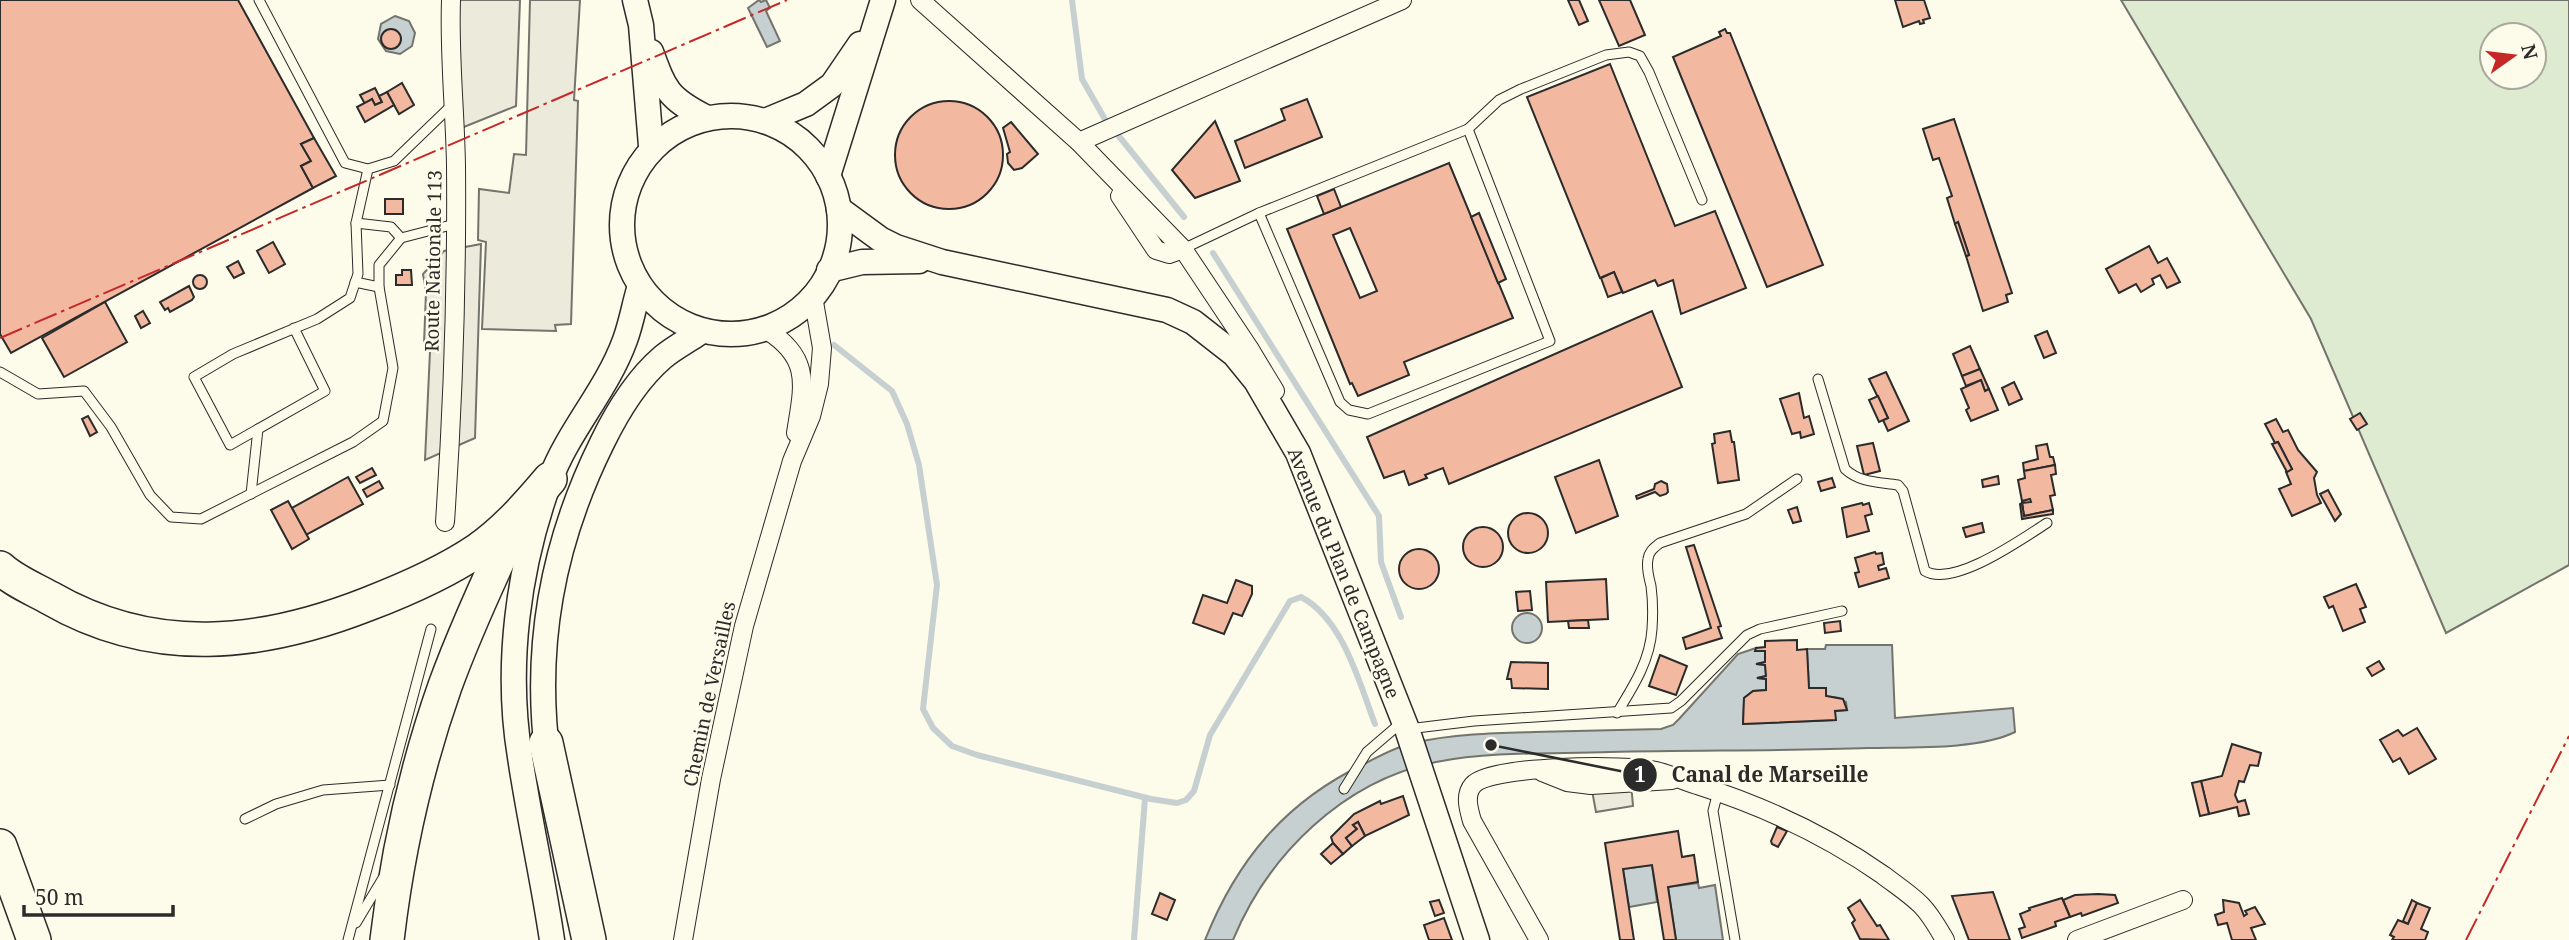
<svg xmlns="http://www.w3.org/2000/svg" width="2569" height="940" font-family="'Noto Serif',serif">
<style>
.green{fill:#deebd1;stroke:#74746e;stroke-width:2;fill-rule:evenodd}
.parking{fill:#eceadb;stroke:#74746e;stroke-width:2}
.water{fill:#c7d0d0;stroke:#74746e;stroke-width:2}
.lines{fill:none;stroke-linecap:round;stroke-linejoin:round}
.stream{stroke:#c7d0d0;stroke-width:6}
.building{fill:#f2b8a0;stroke:#2b2b2b;stroke-width:2;fill-rule:evenodd}
.lane-casing{stroke:#2b2b2b;stroke-width:11}
.street-casing{stroke:#2b2b2b;stroke-width:20}
.secondary-casing{stroke:#2b2b2b;stroke-width:27}
.highway-casing{stroke:#2b2b2b;stroke-width:36}
.lane{stroke:#fdfbea;stroke-width:9}
.street{stroke:#fdfbea;stroke-width:18}
.secondary{stroke:#fdfbea;stroke-width:24}
.highway{stroke:#fdfbea;stroke-width:33}
.power{stroke:#c62828;stroke-width:2;stroke-dasharray:24 5 3.5 5;stroke-linecap:butt}
.labels{text-anchor:middle;dominant-baseline:central;stroke-width:5;stroke-linejoin:round;paint-order:stroke}
.street-label{font-size:19px;fill:#2b2b2b;stroke:#fdfbea}
.leader{fill:none;stroke:#2b2b2b;stroke-width:2.5}
.callout-dot{fill:#2b2b2b;stroke:#fdfbea;stroke-width:2.5}
.mark-label{font-size:21px;text-anchor:middle;font-weight:bold;fill:#fff}
.callout-label{font-size:21px;text-anchor:middle;font-weight:bold;fill:#2b2b2b;stroke:#fdfbea;stroke-width:5;stroke-linejoin:round;paint-order:stroke}
</style>
<rect width="100%" height="100%" fill="#fdfbea"/>
<!-- green -->
<path class="green" d="M2121 0H2569V565L2446 633 2311 319ZM2492 35H2534V77H2492Z"/>
<!-- parking -->
<g class="parking">
<polygon points="451,0 520,0 516,106 454,131"/>
<polygon points="530,0 580,0 574,100 578,101 571,324 555,325 556,331 482,329 486,242 478,240 479,189 509,193 514,154 526,155"/>
<polygon points="481,244 475,438 425,460 430,351 424,344 426,292 423,274 444,251"/>
<polygon points="1631,783 1633,806 1596,812 1591,785"/>
</g>
<!-- water -->
<g class="water">
<polygon points="759,0 761,2 766,0 770,8 766,11 780,41 767,47 748,8"/>
<polygon points="395,16 409,21 415,33 412,46 400,54 386,51 378,39 381,24"/>
<circle cx="1527" cy="628" r="15"/>
<path d="M1826 645H1892L1895 718 2013 708 2015 732C1979 750 1910 747 1869 748 1783 751 1696 750 1610 752 1552 754 1493 751 1436 762 1343 781 1268 855 1233 940H1205C1237 860 1285 802 1364 764 1380 756 1395 747 1413 743 1452 734 1493 733 1534 732 1576 731 1619 730 1661 729L1673 725 1679 719 1738 654 1756 648V651H1765V662L1757 664 1765 665 1766 676 1757 678 1766 679V690L1753 691 1744 698 1743 724 1835 720V711L1847 710 1846 702 1839 698 1826 696V688H1809L1807 649H1825Z"/>
<polygon points="1652,865 1657,902 1629,907 1623,869"/>
<polygon points="1698,883 1699,888 1715,885 1723,940 1676,940 1668,887"/>
</g>
<g class="lines">
<!-- stream -->
<g class="stream">
<polyline points="1072,0 1082,79 1106,121"/>
<polyline points="1118,135 1184,217"/>
<polyline points="1213,253 1379,516 1381,562 1401,617"/>
<path d="M834 345 892 391 907 424 919 465 937 585 923 709 933 728 952 746 977 755 1151 799 1177 803 1186 800 1194 791 1210 735 1290 601 1301 597C1343 619 1359 682 1375 724"/>
<polyline points="1134,940 1145,798"/>
</g>
</g>
<!-- building -->
<g class="building">
<polygon points="0,0 238,0 314,138 301,144 311,161 301,166 313,188 11,353 0,334"/>
<polygon points="1568,0 1579,0 1588,21 1579,25"/>
<polygon points="1599,0 1630,0 1645,35 1619,46"/>
<polygon points="1895,0 1924,0 1930,18 1923,20 1924,23 1920,24 1919,21 1903,27"/>
<circle cx="391" cy="39" r="10"/>
<polygon points="1725,29 1727,33 1730,33 1823,265 1767,287 1673,57 1721,36 1719,32"/>
<polygon points="1610,64 1675,226 1715,211 1746,288 1681,314 1673,280 1658,286 1655,280 1623,293 1614,272 1600,278 1527,97"/>
<polygon points="402,83 414,105 399,114 387,92"/>
<polygon points="375,88 382,102 375,105 372,99 365,104 360,95"/>
<polygon points="387,92 394,105 365,122 357,107 372,99 375,105 382,102 379,96"/>
<polygon points="1307,99 1322,137 1245,168 1235,141 1285,120 1281,109"/>
<circle cx="949" cy="155" r="54"/>
<polygon points="1954,119 2012,293 2006,295 2008,302 1983,311 1966,256 1969,255 1958,222 1955,224 1947,198 1952,196 1939,158 1933,160 1923,129"/>
<polygon points="1215,121 1240,181 1195,198 1172,170"/>
<polygon points="1011,122 1038,154 1022,168 1014,170 1008,163 1007,154 1010,152 1003,128"/>
<polygon points="314,138 336,176 313,188 301,166 311,161 301,144"/>
<path d="M1449 163 1513 318 1404 362 1409 375 1358 396 1352 383 1350 384 1287 229ZM1350 228 1377 291 1360 298 1333 235Z"/>
<polygon points="1334,189 1341,207 1324,214 1317,196"/>
<rect x="385" y="199" width="18" height="15"/>
<polygon points="1479,213 1506,279 1498,283 1471,217"/>
<polygon points="1958,222 1969,255 1966,256 1955,224"/>
<polygon points="273,242 285,264 269,273 257,251"/>
<polygon points="2149,246 2158,263 2167,258 2180,282 2167,288 2160,275 2152,279 2154,284 2141,292 2136,284 2119,293 2106,269"/>
<polygon points="238,261 244,273 234,278 227,267"/>
<polygon points="402,270 411,270 412,285 396,285 396,275 402,275"/>
<polygon points="1614,272 1622,292 1608,297 1601,278"/>
<circle cx="200" cy="282" r="7"/>
<polygon points="189,286 194,297 192,300 170,312 168,308 165,310 160,302"/>
<polygon points="105,302 127,342 64,377 42,338"/>
<polygon points="143,311 150,323 141,328 135,316"/>
<polygon points="1652,311 1682,387 1449,484 1443,468 1425,475 1427,478 1409,485 1404,471 1384,478 1367,437"/>
<polygon points="2047,331 2056,353 2044,358 2035,336"/>
<polygon points="1970,346 1980,369 1962,376 1953,354"/>
<polygon points="1980,369 1989,389 1985,391 1981,380 1966,386 1962,376"/>
<polygon points="1886,372 1909,421 1888,431 1883,420 1888,418 1869,379"/>
<polygon points="1981,380 1985,391 1989,389 1998,410 1971,421 1966,410 1969,408 1961,389"/>
<polygon points="2014,382 2022,399 2009,405 2002,388"/>
<polygon points="1799,393 1804,418 1809,416 1814,434 1801,438 1800,432 1792,434 1780,399"/>
<polygon points="1878,396 1888,418 1879,422 1869,400"/>
<polygon points="2360,413 2367,424 2357,430 2350,419"/>
<polygon points="88,416 97,432 90,436 82,419"/>
<polygon points="2276,419 2283,432 2288,430 2298,450 2317,472 2314,478 2317,495 2321,503 2292,516 2279,489 2291,484 2286,472 2292,469 2278,442 2275,443 2265,424"/>
<polygon points="1730,431 1732,442 1734,442 1739,480 1718,483 1712,444 1715,443 1714,434"/>
<polygon points="2278,442 2292,469 2287,472 2272,444"/>
<polygon points="1873,443 1880,471 1864,475 1857,446"/>
<polygon points="2047,444 2050,457 2053,457 2055,465 2024,471 2023,463 2038,459 2036,446"/>
<polygon points="1599,460 1618,516 1576,533 1555,477"/>
<polygon points="2055,465 2056,474 2051,475 2055,495 2050,496 2053,510 2024,516 2022,503 2031,502 2030,499 2022,501 2018,480 2025,478 2024,471"/>
<polygon points="372,468 376,475 360,483 356,477"/>
<polygon points="1998,476 1999,484 1983,487 1982,480"/>
<polygon points="348,477 363,504 306,535 292,508"/>
<polygon points="1832,478 1835,487 1821,491 1818,482"/>
<polygon points="379,481 383,488 367,497 363,490"/>
<polygon points="1661,481 1667,484 1668,492 1666,494 1660,496 1655,492 1637,499 1636,496 1654,489 1655,484"/>
<polygon points="2328,490 2341,514 2335,521 2320,494"/>
<polygon points="288,501 309,539 292,549 271,510"/>
<polygon points="1862,503 1863,505 1869,503 1872,514 1865,516 1869,531 1847,537 1842,508"/>
<polygon points="2022,503 2024,516 2053,510 2053,514 2022,519 2020,504"/>
<polygon points="1797,507 1801,521 1793,523 1788,510"/>
<circle cx="1528" cy="533" r="20"/>
<polygon points="1982,523 1984,532 1966,537 1963,528"/>
<circle cx="1483" cy="547" r="20"/>
<polygon points="1694,545 1721,626 1718,627 1722,638 1686,649 1683,638 1711,628 1686,547"/>
<circle cx="1419" cy="569" r="20"/>
<polygon points="1875,552 1876,554 1882,553 1884,564 1878,566 1879,570 1886,568 1889,578 1859,587 1855,573 1859,572 1855,558"/>
<polygon points="1606,579 1608,619 1548,622 1546,582"/>
<polygon points="1236,580 1252,586 1252,594 1242,616 1233,613 1224,634 1193,623 1203,595 1227,603"/>
<polygon points="2356,584 2366,607 2360,609 2365,622 2343,631 2333,606 2329,608 2324,597"/>
<polygon points="1530,591 1532,610 1518,611 1516,592"/>
<polygon points="1588,620 1589,628 1569,628 1568,621"/>
<polygon points="1840,621 1841,631 1825,633 1824,623"/>
<polygon points="1797,640 1797,650 1807,649 1809,688 1826,688 1826,696 1843,699 1847,710 1835,711 1836,720 1743,724 1744,698 1753,691 1766,690 1766,679 1757,678 1766,676 1765,665 1756,664 1765,662 1765,651 1755,651 1756,648 1765,647 1765,641"/>
<polygon points="1660,655 1687,666 1676,695 1649,686"/>
<polygon points="2379,661 2384,669 2372,676 2367,668"/>
<polygon points="1511,662 1548,663 1548,689 1512,688 1511,679 1507,679"/>
<polygon points="2417,728 2436,759 2409,774 2400,758 2393,762 2380,740 2398,730 2403,736"/>
<polygon points="2232,744 2261,753 2258,766 2250,765 2244,782 2239,781 2235,795 2238,802 2245,800 2249,814 2239,816 2237,807 2209,814 2201,781 2222,776"/>
<polygon points="2201,781 2209,814 2200,816 2192,783"/>
<polygon points="1403,796 1409,815 1365,836 1358,822 1353,825 1357,829 1346,838 1352,846 1343,854 1333,843 1331,837 1354,814 1380,801 1381,804"/>
<polygon points="1358,822 1365,836 1352,846 1346,838 1357,829 1353,825"/>
<polygon points="1777,827 1787,831 1778,847 1772,844 1771,841"/>
<polygon points="1678,831 1682,857 1694,855 1698,882 1668,887 1676,940 1664,940 1652,865 1623,869 1634,940 1620,940 1605,843"/>
<polygon points="1333,843 1343,854 1331,864 1321,854"/>
<polygon points="1993,892 2010,940 1969,940 1952,896"/>
<polygon points="1160,893 1175,900 1167,920 1152,914"/>
<polygon points="2098,894 2115,895 2118,903 2082,916 2081,913 2070,917 2063,900 2075,895"/>
<polygon points="2062,898 2070,917 2055,922 2056,926 2022,938 2019,929 2025,927 2020,914 2030,910 2029,908"/>
<polygon points="1439,900 1444,913 1435,916 1430,902"/>
<polygon points="1860,900 1877,926 1880,925 1889,940 1860,939 1852,923 1855,920 1848,908"/>
<polygon points="2223,900 2239,903 2244,916 2247,914 2245,911 2255,907 2265,924 2251,928 2256,940 2232,940 2227,923 2218,925 2215,915 2224,912"/>
<polygon points="2412,900 2417,903 2408,924 2403,921"/>
<polygon points="2417,903 2430,908 2421,929 2428,932 2425,940 2392,940 2394,937 2390,935 2398,920 2408,924"/>
<polygon points="1444,918 1452,940 1429,940 1424,925"/>
</g>
<g class="lines">
<!-- lane casing -->
<g class="lane-casing">
<g id="lane">
<polyline points="259,0 345,163 368,169 394,161 452,105"/>
<polyline points="1259,213 1340,402 1349,410 1368,414 1550,341 1468,129"/>
<polyline points="356,223 391,227 401,238"/>
<polyline points="1183,249 1259,213 1468,129 1499,100 1521,89 1606,55 1629,52 1640,56 1649,72 1702,200"/>
<polyline points="355,282 379,287"/>
<polyline points="294,328 325,391 230,445 194,377 233,354 317,319 350,298 358,274 356,223 368,169"/>
<polyline points="0,372 38,394 84,391 111,427 150,495 171,517 201,519 353,442 383,421 393,368 379,287 379,265 401,238 455,224"/>
<path d="M1818 379 1845 469C1860 483 1879 482 1898 485L1903 491 1925 571C1954 588 2023 538 2047 523"/>
<polyline points="251,494 258,429"/>
<path d="M1617 713C1633 687 1650 661 1652 629 1653 615 1653 601 1651 586 1649 578 1646 568 1648 559 1649 551 1654 548 1660 543L1746 514 1797 479"/>
<polyline points="1408,729 1474,721 1671,708 1681,701 1747,635 1760,629 1842,611"/>
<polyline points="1344,789 1367,752 1402,722"/>
<polyline points="1718,792 1713,811 1735,940"/>
<polyline points="245,819 276,804 323,790 390,785"/>
<polyline points="356,923 383,878"/>
<polyline points="348,940 431,629"/>
</g>
</g>
<!-- street casing -->
<g class="street-casing">
<g id="street">
<polyline points="920,0 1079,142 1183,249 1249,348 1275,391"/>
<polyline points="1079,142 1402,0"/>
<polyline points="1120,196 1156,250 1169,254 1183,249"/>
<path d="M765 329C813 358 803 387 796 433"/>
<path d="M445 522C453 404 457 284 456 165 455 110 449 55 451 0"/>
<polyline points="1542,772 1567,782 1591,785 1672,780"/>
<polyline points="683,940 711,779 744,626 792,461 811,416 819,384 822,348 814,302"/>
<path d="M1539 940 1472 821C1469 810 1464 795 1473 785 1490 765 1628 764 1656 771 1670 774 1683 781 1697 785 1763 806 1826 835 1883 875 1896 885 1910 894 1921 905 1931 915 1938 928 1945 940"/>
<polyline points="2077,940 2183,900"/>
</g>
</g>
<!-- secondary casing -->
<g class="secondary-casing">
<g id="secondary">
<polyline points="635,0 641,25 651,146"/>
<path d="M651 52C665 90 668 98 705 117"/>
<circle cx="731" cy="225" r="109"/>
<polyline points="765,121 806,104 832,85 860,44"/>
<polyline points="828,176 883,0"/>
<polyline points="839,209 880,239 896,247 942,262 1167,310 1193,322 1234,354 1256,381 1298,453 1407,729 1477,940"/>
<polyline points="829,270 862,262 919,261"/>
<path d="M548 759C533 647 552 544 602 443 617 412 636 380 663 357 674 348 687 341 699 333"/>
<path d="M552 940C543 879 529 818 520 757 505 666 518 567 550 480 568 431 607 390 625 340 631 324 634 306 639 289"/>
</g>
</g>
<!-- highway casing -->
<g class="highway-casing">
<g id="highway">
<path d="M0 568C14 581 34 589 50 598 154 658 261 646 368 604 407 589 444 573 478 550 506 530 528 505 550 479"/>
<polyline points="546,743 589,940"/>
<polyline points="0,846 34,940"/>
<path d="M387 940C397 854 416 768 445 686 465 631 490 577 515 524"/>
</g>
</g>
<!-- lane -->
<use href="#lane" class="lane"/>
<!-- street -->
<use href="#street" class="street"/>
<!-- secondary -->
<use href="#secondary" class="secondary"/>
<!-- highway -->
<use href="#highway" class="highway"/>
<!-- power -->
<g class="power">
<polyline points="0,338 787,0"/>
<polyline points="2466,940 2569,736"/>
</g>
</g>
<g class="labels">
<!-- street labels -->
<g class="street-label">
<text transform="translate(433 261) rotate(-89)">Route Nationale 113</text>
<text transform="translate(1344 573) rotate(68)">Avenue du Plan de Campagne</text>
<text transform="translate(709 694) rotate(-78)">Chemin de Versailles</text>
</g>
</g>
<!-- callouts -->
<path class="leader" d="M1491 745L1640 775"/>
<g class="callout-dot">
<circle cx="1491" cy="745" r="7"/>
<circle cx="1640" cy="775" r="18"/>
</g>
<g class="mark-label">
<text x="1640" y="782">1</text>
</g>
<g class="callout-label">
<text x="1770" y="782">Canal de Marseille</text>
</g>
<!-- north arrow -->
<g transform="translate(2513 56) rotate(76)"><circle r="33" fill="#fdfbea" stroke="#a9a89e" stroke-width="2"/>
<path d="M0-5L12 26L0 18L-12 26Z" fill="#c62828"/>
<text y="-10" font-size="19" font-weight="bold" text-anchor="middle" fill="#2b2b2b">N</text>
</g>
<!-- scale -->
<path d="M24 905v10h149v-10" fill="none" stroke="#2b2b2b" stroke-width="3.5"/>
<text x="35" y="905" font-size="21" fill="#2b2b2b" stroke="#fdfbea" stroke-width="5" paint-order="stroke">50 m</text>
</svg>
